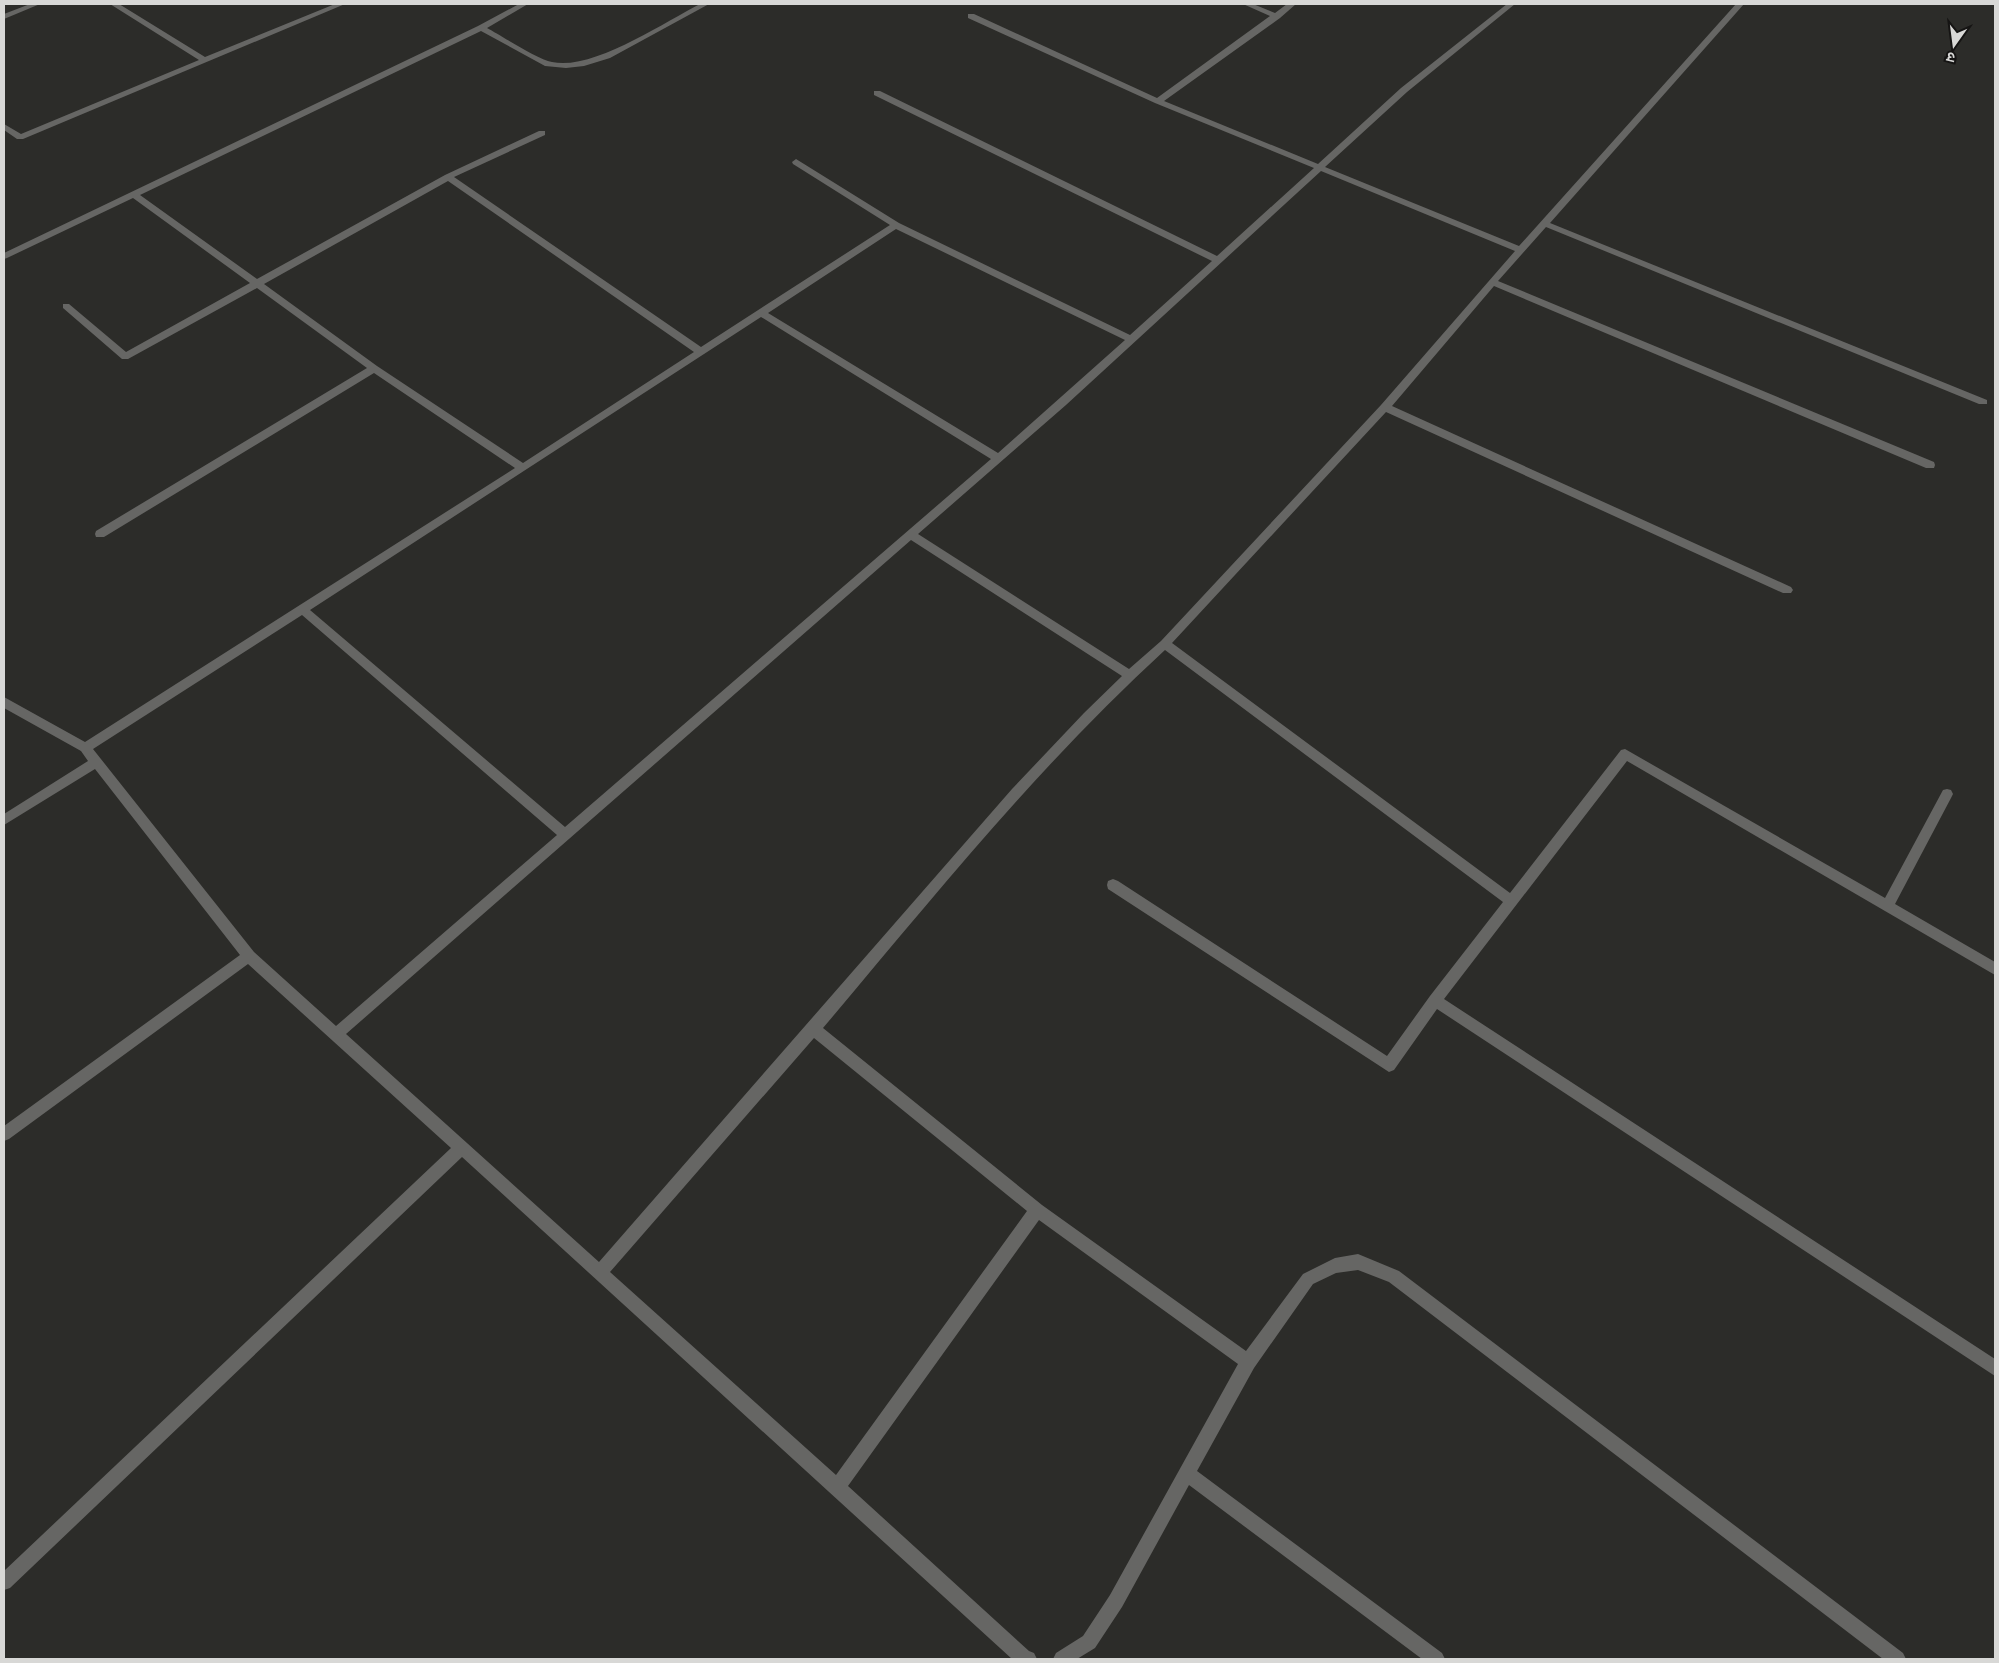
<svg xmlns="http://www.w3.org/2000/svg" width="1999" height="1663" font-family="'Fira Sans Condensed','Noto Sans Devanagari',sans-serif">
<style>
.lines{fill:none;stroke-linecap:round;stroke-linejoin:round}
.minor{fill:#666664;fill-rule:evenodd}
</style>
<rect width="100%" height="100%" fill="#2c2c29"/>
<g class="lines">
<!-- minor -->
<g class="minor">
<polygon points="30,4 40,4 4,19 4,14"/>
<polygon points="110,4 119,4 205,57 335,4 345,4 23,139 17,139 4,130 4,124 21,134 199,60"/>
<path d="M519 4H528L487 28C502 36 537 59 552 62 592 71 663 23 700 4H709L610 58 584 66 566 68 545 66 481 31 140 195 257 279 445 175 539 131H545V135L454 177 701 347 890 225 793 164 792 162 796 159 899 223 1130 335 1212 261 874 95V91H880L1217 256 1314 168 1155 103 968 18V14H974L1157 98 1270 16 1243 4H1253L1275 13 1287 4H1296L1280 18 1164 101 1318 164 1401 88 1507 4H1515L1407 92 1325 167 1519 246 1736 4H1744L1550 223 1987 400V404H1979L1546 227 1498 281 1934 462 1935 465 1934 468H1926L1494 286 1392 406 1791 587 1793 590 1791 593H1783L1386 412 1172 643 1510 893 1621 750 1625 749 1885 898 1943 790 1947 789 1951 790 1953 794 1951 798 1895 904 1995 962V975L1627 761 1444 999 1995 1359V1376L1437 1009 1394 1070 1389 1072 1108 889 1107 885 1108 881 1113 879 1118 881 1387 1056 1430 996 1503 902 1165 650C1039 765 933 898 823 1028L1042 1205 1246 1351 1303 1274 1335 1258 1358 1254 1399 1271 1903 1653 1906 1659H1883L1389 1282 1358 1270 1336 1273 1313 1284 1254 1368 1197 1471 1442 1653 1445 1659H1422L1189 1485 1122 1607 1095 1648 1077 1659H1053L1056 1653 1083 1636 1110 1595 1238 1364 1039 1220 848 1486 1029 1651 1034 1653 1037 1659H1012L462 1157 10 1588 4 1590V1571L451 1148 248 964 9 1139 4 1141V1126L240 955 95 769 4 825V814L88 761 81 751 4 708V697L85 742 515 468 374 373 104 537H96L95 534 96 531 367 368 257 288 128 359H122L63 308V304H69L126 352 250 283 133 198 7 258 4 259V253L478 26ZM1321 171 1515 251 1381 405 1161 641 1129 669 918 534 1066 405ZM448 181 694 352 523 463 377 366 264 284ZM896 229 1125 340 998 453 768 313ZM761 317 991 459 565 827 310 610ZM911 540 1122 676 1084 713 1012 789 599 1262 346 1034ZM302 615 557 835 336 1026 254 952 93 749ZM814 1038 1027 1211 836 1475 610 1272Z"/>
</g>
</g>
<!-- border -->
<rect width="1999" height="1663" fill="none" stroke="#d8d8d6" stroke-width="10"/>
<!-- north arrow -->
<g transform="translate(1954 45) rotate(194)" stroke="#151413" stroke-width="4" paint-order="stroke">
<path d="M0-4L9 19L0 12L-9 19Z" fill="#d8d8d6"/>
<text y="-8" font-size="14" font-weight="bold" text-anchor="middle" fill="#d8d8d6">उ</text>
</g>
</svg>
